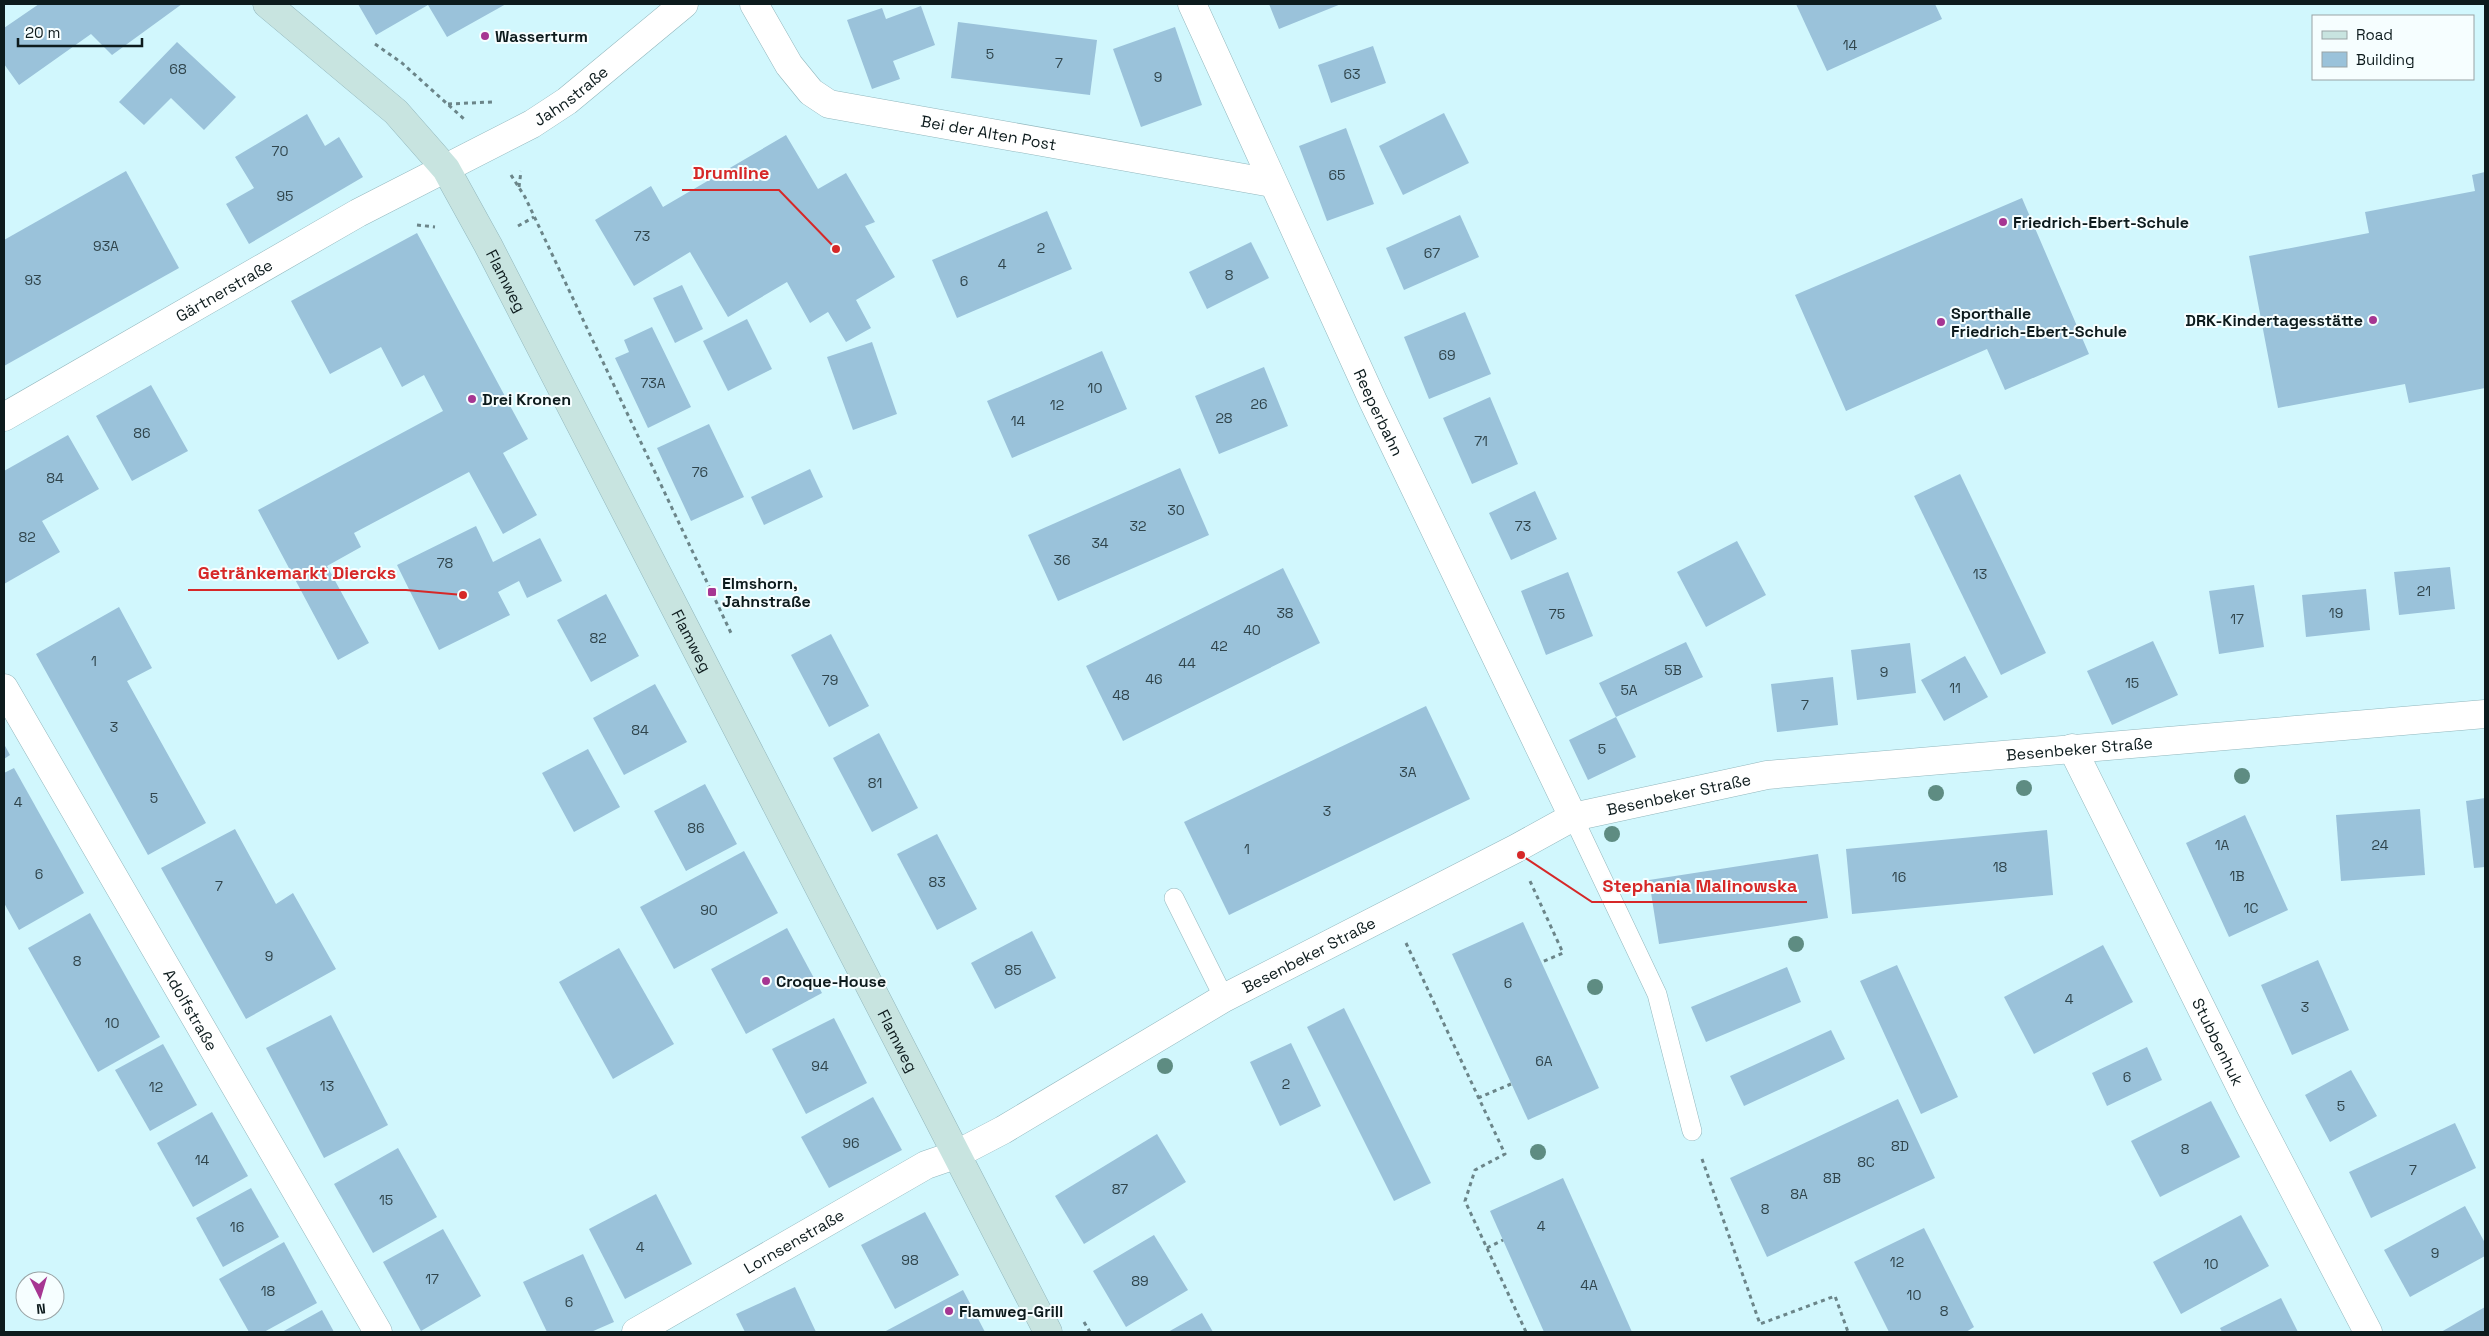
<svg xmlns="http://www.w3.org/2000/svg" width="2489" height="1336" font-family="'Space Grotesk',sans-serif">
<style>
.building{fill:#9ac2da}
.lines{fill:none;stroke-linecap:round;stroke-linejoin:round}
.service-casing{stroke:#92b7bd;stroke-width:20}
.minor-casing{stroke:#92b7bd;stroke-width:29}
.secondary-casing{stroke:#92b7bd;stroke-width:29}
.path{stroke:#6b8589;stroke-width:3;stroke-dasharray:4 4;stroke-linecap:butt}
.service{stroke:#fff;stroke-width:19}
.minor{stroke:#fff;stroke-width:28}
.secondary{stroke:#c8e4e0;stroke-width:28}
.tree{fill:#5e8c82}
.poi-dot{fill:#a63692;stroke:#f6feff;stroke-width:2}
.labels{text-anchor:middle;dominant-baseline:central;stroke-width:4;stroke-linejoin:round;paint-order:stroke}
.number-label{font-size:14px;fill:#30454c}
.poi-label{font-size:16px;font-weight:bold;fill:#0d1b1d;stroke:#f6feff;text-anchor:start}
.street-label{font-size:16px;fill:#0d1b1d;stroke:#f6feff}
.leader{fill:none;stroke:#d62828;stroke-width:2}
.callout-dot{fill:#d62828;stroke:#f6feff;stroke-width:2}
.callout-label{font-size:18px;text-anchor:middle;font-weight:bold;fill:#d62828;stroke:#f6feff;stroke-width:4;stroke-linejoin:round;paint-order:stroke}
</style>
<rect width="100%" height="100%" fill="#d1f7fd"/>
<!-- building -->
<g class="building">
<polygon points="39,4 182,4 112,55 91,34 19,85 4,64 4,28"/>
<polygon points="358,4 506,4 447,37 428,5 376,35"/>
<polygon points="1269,4 1341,4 1279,29"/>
<polygon points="1796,4 1935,4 1942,19 1827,71"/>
<polygon points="921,6 935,45 893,61 900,79 872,89 847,20 882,8 886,19"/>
<polygon points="958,22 1097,40 1090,95 951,78"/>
<polygon points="1175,27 1202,105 1141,127 1113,49"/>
<polygon points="177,42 236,97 204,130 171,98 144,125 119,102"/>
<polygon points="1373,46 1386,83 1331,103 1318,65"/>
<polygon points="1444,113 1469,163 1403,195 1379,146"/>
<polygon points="307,114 325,146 339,137 363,177 249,244 226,204 254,188 235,157"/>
<polygon points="1346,128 1374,204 1327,221 1299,146"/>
<polygon points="786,135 818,189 846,173 875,222 865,226 895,277 856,300 871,328 846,342 828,312 810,323 787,282 728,317 690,252 634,286 595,220 651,186 663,207"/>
<polygon points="126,171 179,268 4,366 4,240"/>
<polygon points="2485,172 2485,388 2409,403 2405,384 2278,408 2249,256 2369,233 2365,212 2475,191 2472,175"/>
<polygon points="2022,198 2089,354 2005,390 1987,349 1846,411 1795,295"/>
<polygon points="1047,211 1072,269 957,318 932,260"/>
<polygon points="1460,215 1479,257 1404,290 1386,248"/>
<polygon points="417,233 528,439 503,453 537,515 503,534 469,472 354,533 361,547 327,566 369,643 338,660 258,510 443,411 424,375 402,387 381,347 330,374 291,301"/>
<polygon points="1251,242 1269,278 1207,309 1189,272"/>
<polygon points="682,285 703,329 675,343 653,298"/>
<polygon points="1465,312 1491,374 1429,399 1404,337"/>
<polygon points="747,319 772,369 728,391 703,341"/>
<polygon points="652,327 691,407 648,428 615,358 629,352 624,340"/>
<polygon points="872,342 897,414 853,430 827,357"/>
<polygon points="1102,351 1127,409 1012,458 987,401"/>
<polygon points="1264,367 1288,426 1219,454 1195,396"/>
<polygon points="151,385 188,451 132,481 96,416"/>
<polygon points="1490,397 1518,464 1472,484 1443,418"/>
<polygon points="709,424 744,497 691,521 657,448"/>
<polygon points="68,435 99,489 42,521 60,552 4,584 4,471"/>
<polygon points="1180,468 1209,535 1058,601 1028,535"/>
<polygon points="810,469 823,497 764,525 751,497"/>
<polygon points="1960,474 2046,653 2001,675 1914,496"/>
<polygon points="1535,491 1557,539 1511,560 1489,513"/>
<polygon points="476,526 493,562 540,538 562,581 527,598 519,581 498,592 510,615 439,650 397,565"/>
<polygon points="1737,541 1766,595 1706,627 1677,572"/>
<polygon points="2450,567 2455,609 2399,615 2394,572"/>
<polygon points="1283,568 1320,643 1123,741 1086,666"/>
<polygon points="1568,572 1593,636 1546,655 1521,591"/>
<polygon points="2254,585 2264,647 2219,654 2209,591"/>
<polygon points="2366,589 2370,630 2306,637 2302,595"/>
<polygon points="606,594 639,656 591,682 557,620"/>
<polygon points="119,607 152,668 127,681 206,823 148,855 36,654"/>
<polygon points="831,634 869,706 829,727 791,655"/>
<polygon points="2153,641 2178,695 2112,725 2087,671"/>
<polygon points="1686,642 1703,677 1616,717 1636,757 1588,780 1569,740 1616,717 1599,683"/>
<polygon points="1910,643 1916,693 1857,700 1851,650"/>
<polygon points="1965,656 1988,697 1944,721 1921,680"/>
<polygon points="1833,677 1838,725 1777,732 1771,684"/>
<polygon points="655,684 687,742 624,775 593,718"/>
<polygon points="1426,706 1470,799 1229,915 1184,822"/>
<polygon points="879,733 918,808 872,832 833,758"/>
<polygon points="4,744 10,755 4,759"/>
<polygon points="588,749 620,807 574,832 542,773"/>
<polygon points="14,768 84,893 19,930 4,903 4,773"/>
<polygon points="705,784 737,844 686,871 654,811"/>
<polygon points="2485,798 2485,867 2474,868 2466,801"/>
<polygon points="2420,809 2425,875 2341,881 2336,815"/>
<polygon points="2245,815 2288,910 2229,937 2186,843"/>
<polygon points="235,829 276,904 293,893 336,969 246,1019 161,868"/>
<polygon points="2047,830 2053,895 1852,914 1846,849"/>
<polygon points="937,834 977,909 937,930 897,854"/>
<polygon points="744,851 778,913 674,969 640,907"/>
<polygon points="1818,854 1828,918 1659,944 1649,880"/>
<polygon points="90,913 160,1037 98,1072 28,948"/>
<polygon points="1523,922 1599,1088 1528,1120 1452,954"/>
<polygon points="787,928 822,993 746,1034 711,969"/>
<polygon points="1032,931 1056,978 995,1009 971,963"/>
<polygon points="2103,945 2133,1002 2034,1054 2004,997"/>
<polygon points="619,948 674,1044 613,1079 559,982"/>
<polygon points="2318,960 2349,1030 2292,1055 2261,985"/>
<polygon points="1897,965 1958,1097 1921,1114 1860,981"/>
<polygon points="1787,967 1801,1002 1706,1042 1691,1007"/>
<polygon points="1344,1008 1431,1183 1394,1201 1307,1027"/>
<polygon points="331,1015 388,1125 324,1158 266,1048"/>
<polygon points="834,1018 867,1083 806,1114 772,1049"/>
<polygon points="1831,1030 1845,1059 1744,1106 1730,1076"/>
<polygon points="1291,1043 1321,1106 1280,1126 1250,1062"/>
<polygon points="163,1044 197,1105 150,1131 115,1070"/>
<polygon points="2147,1047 2162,1080 2107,1106 2092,1073"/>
<polygon points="2351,1070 2377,1116 2330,1142 2305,1095"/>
<polygon points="873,1097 902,1150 829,1188 801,1137"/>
<polygon points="1898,1099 1935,1178 1767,1257 1730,1178"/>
<polygon points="2211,1101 2240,1157 2160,1197 2131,1141"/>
<polygon points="212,1112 248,1176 193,1207 157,1143"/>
<polygon points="2455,1123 2476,1168 2371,1218 2349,1172"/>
<polygon points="1157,1134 1186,1182 1084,1244 1055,1196"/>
<polygon points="398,1148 437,1217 373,1253 334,1184"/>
<polygon points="1563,1178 1604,1269 1632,1332 1544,1332 1490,1211"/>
<polygon points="251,1188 279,1237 223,1267 196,1218"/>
<polygon points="656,1194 692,1264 625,1299 589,1229"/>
<polygon points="2465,1206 2485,1243 2485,1256 2410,1297 2384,1250"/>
<polygon points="925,1212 959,1275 895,1309 861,1245"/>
<polygon points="2241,1215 2269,1266 2181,1314 2153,1262"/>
<polygon points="1924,1228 1974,1327 1966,1332 1889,1332 1854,1262"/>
<polygon points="443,1229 481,1296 421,1331 383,1262"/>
<polygon points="1154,1235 1188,1290 1126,1327 1093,1271"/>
<polygon points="284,1242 317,1303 264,1332 249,1332 219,1279"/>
<polygon points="583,1254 614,1322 591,1332 547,1332 523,1282"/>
<polygon points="795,1287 816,1332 745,1332 736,1314"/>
<polygon points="963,1290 985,1332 884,1332"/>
<polygon points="2281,1298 2298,1332 2222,1332 2220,1328"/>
<polygon points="2485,1307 2485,1332 2441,1332"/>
<polygon points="322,1310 334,1332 282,1332"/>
<polygon points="1202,1313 1213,1332 1168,1332"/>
</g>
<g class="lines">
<!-- service casing -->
<g class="service-casing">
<g id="service">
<polyline points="1573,817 1657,994 1692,1131"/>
<polyline points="1174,898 1224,998"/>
</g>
</g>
<!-- minor casing -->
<g class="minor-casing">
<g id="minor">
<path id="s1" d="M754 4 789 65 811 92 829 104 1272 183"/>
<path id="s2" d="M1192 4 1373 401 1573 817"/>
<path id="s3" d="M4 417 358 213 532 124 567 101 684 4"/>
<path id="s4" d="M4 688 378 1332"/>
<path id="s5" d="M2072 748 2250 1106 2368 1332"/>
<path id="s6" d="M636 1332 926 1165 955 1155 1003 1130 1224 998 1515 849 1573 817 1767 775 2485 714"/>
</g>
</g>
<!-- secondary casing -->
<g class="secondary-casing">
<g id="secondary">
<path id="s7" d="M267 4 396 112 446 169 488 245 1048 1332"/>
</g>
</g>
<!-- path -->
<g class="path">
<polyline points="375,44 402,63 464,119"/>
<polyline points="448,104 492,102"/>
<polyline points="511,175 525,197 731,633"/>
<polyline points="519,187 521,171"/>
<polyline points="417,225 435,227"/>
<polyline points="518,226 534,217"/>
<polyline points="1530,881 1563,953 1542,962"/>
<polyline points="1406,943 1505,1154 1475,1170 1465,1201 1526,1332"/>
<polyline points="1478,1098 1511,1084"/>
<polyline points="1702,1159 1760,1324 1835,1296 1848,1332"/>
<polyline points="1487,1248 1503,1240"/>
<polyline points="1084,1322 1090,1332"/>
</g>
<!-- service -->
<use href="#service" class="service"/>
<!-- minor -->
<use href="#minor" class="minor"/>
<!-- secondary -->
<use href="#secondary" class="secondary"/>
</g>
<!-- trees -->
<g class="tree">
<circle cx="2242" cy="776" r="8"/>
<circle cx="2024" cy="788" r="8"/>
<circle cx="1936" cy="793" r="8"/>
<circle cx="1612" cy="834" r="8"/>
<circle cx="1796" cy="944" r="8"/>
<circle cx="1595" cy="987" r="8"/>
<circle cx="1165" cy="1066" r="8"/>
<circle cx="1538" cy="1152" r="8"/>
</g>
<!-- markers -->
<g class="poi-dot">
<circle cx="485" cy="36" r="5"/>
<circle cx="2003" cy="222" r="5"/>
<circle cx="2373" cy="320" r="5"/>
<circle cx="1941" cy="322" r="5"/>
<circle cx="472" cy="399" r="5"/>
<rect x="707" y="587" width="10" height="10" rx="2.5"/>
<circle cx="766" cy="981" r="5"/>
<circle cx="949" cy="1311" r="5"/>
</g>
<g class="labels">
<!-- number labels -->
<g class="number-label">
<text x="1850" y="45">14</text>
<text x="990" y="54">5</text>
<text x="1059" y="63">7</text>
<text x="178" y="69">68</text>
<text x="1352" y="74">63</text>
<text x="1158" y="77">9</text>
<text x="280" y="151">70</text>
<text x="1337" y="175">65</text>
<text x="285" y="196">95</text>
<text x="642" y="236">73</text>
<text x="106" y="246">93A</text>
<text x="1041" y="248">2</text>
<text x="1432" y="253">67</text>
<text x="1002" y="264">4</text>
<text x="1229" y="275">8</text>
<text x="33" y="280">93</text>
<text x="964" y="281">6</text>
<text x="1447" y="355">69</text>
<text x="653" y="383">73A</text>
<text x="1095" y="388">10</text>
<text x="1259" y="404">26</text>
<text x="1057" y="405">12</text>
<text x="1224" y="418">28</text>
<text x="1018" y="421">14</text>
<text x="142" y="433">86</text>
<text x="1481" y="441">71</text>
<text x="700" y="472">76</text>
<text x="55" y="478">84</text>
<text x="1176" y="510">30</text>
<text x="1138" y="526">32</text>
<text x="1523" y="526">73</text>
<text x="27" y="537">82</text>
<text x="1100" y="543">34</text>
<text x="1062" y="560">36</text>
<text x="445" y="563">78</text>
<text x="1980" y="574">13</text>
<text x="2424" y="591">21</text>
<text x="1285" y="613">38</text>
<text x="2336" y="613">19</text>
<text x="1557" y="614">75</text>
<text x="2237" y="619">17</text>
<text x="1252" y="630">40</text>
<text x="598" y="638">82</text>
<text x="1219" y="646">42</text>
<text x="94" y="661">1</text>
<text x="1187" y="663">44</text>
<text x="1673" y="670">5B</text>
<text x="1884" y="672">9</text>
<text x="1154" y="679">46</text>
<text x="830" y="680">79</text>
<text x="2132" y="683">15</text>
<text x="1955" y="688">11</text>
<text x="1629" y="690">5A</text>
<text x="1121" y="695">48</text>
<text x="1805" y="705">7</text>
<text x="114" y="727">3</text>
<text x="640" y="730">84</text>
<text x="1602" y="749">5</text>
<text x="1408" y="772">3A</text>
<text x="875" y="783">81</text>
<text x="154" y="798">5</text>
<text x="18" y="802">4</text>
<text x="1327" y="811">3</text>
<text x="696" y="828">86</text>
<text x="2222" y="845">1A</text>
<text x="2380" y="845">24</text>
<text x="1247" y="849">1</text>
<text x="2000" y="867">18</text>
<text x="39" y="874">6</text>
<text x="2237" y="876">1B</text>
<text x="1899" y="877">16</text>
<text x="937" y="882">83</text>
<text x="219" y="886">7</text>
<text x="2251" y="908">1C</text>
<text x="709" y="910">90</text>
<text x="269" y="956">9</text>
<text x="77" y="961">8</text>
<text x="1013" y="970">85</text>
<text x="1508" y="983">6</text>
<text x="2069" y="999">4</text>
<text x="2305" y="1007">3</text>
<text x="112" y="1023">10</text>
<text x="1544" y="1061">6A</text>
<text x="820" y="1066">94</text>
<text x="2127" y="1077">6</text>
<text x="1286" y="1084">2</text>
<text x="327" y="1086">13</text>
<text x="156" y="1087">12</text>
<text x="2341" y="1106">5</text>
<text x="851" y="1143">96</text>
<text x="1900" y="1146">8D</text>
<text x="2185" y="1149">8</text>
<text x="202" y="1160">14</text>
<text x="1866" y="1162">8C</text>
<text x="2413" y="1170">7</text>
<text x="1832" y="1178">8B</text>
<text x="1120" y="1189">87</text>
<text x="1799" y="1194">8A</text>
<text x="386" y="1200">15</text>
<text x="1765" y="1209">8</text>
<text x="1541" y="1226">4</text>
<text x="237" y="1227">16</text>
<text x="640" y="1247">4</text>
<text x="2435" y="1253">9</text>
<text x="910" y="1260">98</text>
<text x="1897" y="1262">12</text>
<text x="2211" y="1264">10</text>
<text x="432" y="1279">17</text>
<text x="1140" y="1281">89</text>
<text x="1589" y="1285">4A</text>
<text x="268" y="1291">18</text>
<text x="1914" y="1295">10</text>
<text x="569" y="1302">6</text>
<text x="1944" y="1311">8</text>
</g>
<!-- poi labels -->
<g class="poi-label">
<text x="495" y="36">Wasserturm</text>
<text x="2013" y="222">Friedrich-Ebert-Schule</text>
<text x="1951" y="313">Sporthalle<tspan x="1951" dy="18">Friedrich-Ebert-Schule</tspan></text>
<text x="2363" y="320" text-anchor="end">DRK-Kindertagesstätte</text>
<text x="482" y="399">Drei Kronen</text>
<text x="722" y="583">Elmshorn,<tspan x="722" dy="18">Jahnstraße</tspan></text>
<text x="776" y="981">Croque-House</text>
<text x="959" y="1311">Flamweg-Grill</text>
</g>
<!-- street labels -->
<g class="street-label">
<text stroke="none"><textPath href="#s3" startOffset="652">Jahnstraße</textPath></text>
<text stroke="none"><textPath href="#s1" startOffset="289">Bei der Alten Post</textPath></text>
<text stroke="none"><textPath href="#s7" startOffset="371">Flamweg</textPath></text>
<text stroke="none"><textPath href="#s3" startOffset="254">Gärtnerstraße</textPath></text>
<text stroke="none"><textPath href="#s2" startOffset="449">Reeperbahn</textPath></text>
<text stroke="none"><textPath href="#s7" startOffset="776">Flamweg</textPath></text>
<text stroke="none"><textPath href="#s6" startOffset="1582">Besenbeker Straße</textPath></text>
<text stroke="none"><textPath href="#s6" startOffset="1178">Besenbeker Straße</textPath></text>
<text stroke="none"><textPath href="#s6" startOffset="772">Besenbeker Straße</textPath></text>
<text stroke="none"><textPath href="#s4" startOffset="372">Adolfstraße</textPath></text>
<text stroke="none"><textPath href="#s5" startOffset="328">Stubbenhuk</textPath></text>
<text stroke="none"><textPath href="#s7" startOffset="1226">Flamweg</textPath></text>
<text stroke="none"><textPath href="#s6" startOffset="182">Lornsenstraße</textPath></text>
</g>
</g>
<!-- callouts -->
<path class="leader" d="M836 249L779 190H682M463 595L406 590H188M1521 855L1592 902H1807"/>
<g class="callout-dot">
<circle cx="836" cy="249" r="5"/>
<circle cx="463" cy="595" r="5"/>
<circle cx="1521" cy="855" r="5"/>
</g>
<g class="callout-label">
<text x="731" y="179">Drumline</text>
<text x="297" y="579">Getränkemarkt Diercks</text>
<text x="1700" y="892">Stephania Malinowska</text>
</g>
<!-- border -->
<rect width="2489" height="1336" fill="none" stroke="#0d1b1d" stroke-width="10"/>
<!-- legend -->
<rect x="2312" y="15" width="162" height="65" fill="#f6feff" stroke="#99a3a5"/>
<rect x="2322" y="31" width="25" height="8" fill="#c8e4e0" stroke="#99a3a5"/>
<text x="2356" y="40" font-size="15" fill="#0d1b1d">Road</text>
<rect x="2322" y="52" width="25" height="15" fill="#9ac2da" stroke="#99a3a5"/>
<text x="2356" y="65" font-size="15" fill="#0d1b1d">Building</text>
<!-- north arrow -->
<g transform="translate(40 1296) rotate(175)"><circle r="24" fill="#f6feff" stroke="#99a3a5"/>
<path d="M0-4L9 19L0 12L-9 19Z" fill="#a63692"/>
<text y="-8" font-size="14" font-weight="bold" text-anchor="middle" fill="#0d1b1d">N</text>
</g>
<!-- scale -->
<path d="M18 38v8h124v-8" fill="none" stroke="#0d1b1d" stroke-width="2.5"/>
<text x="25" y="38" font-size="15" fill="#0d1b1d" stroke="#f6feff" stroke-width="4" paint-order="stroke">20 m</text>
</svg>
